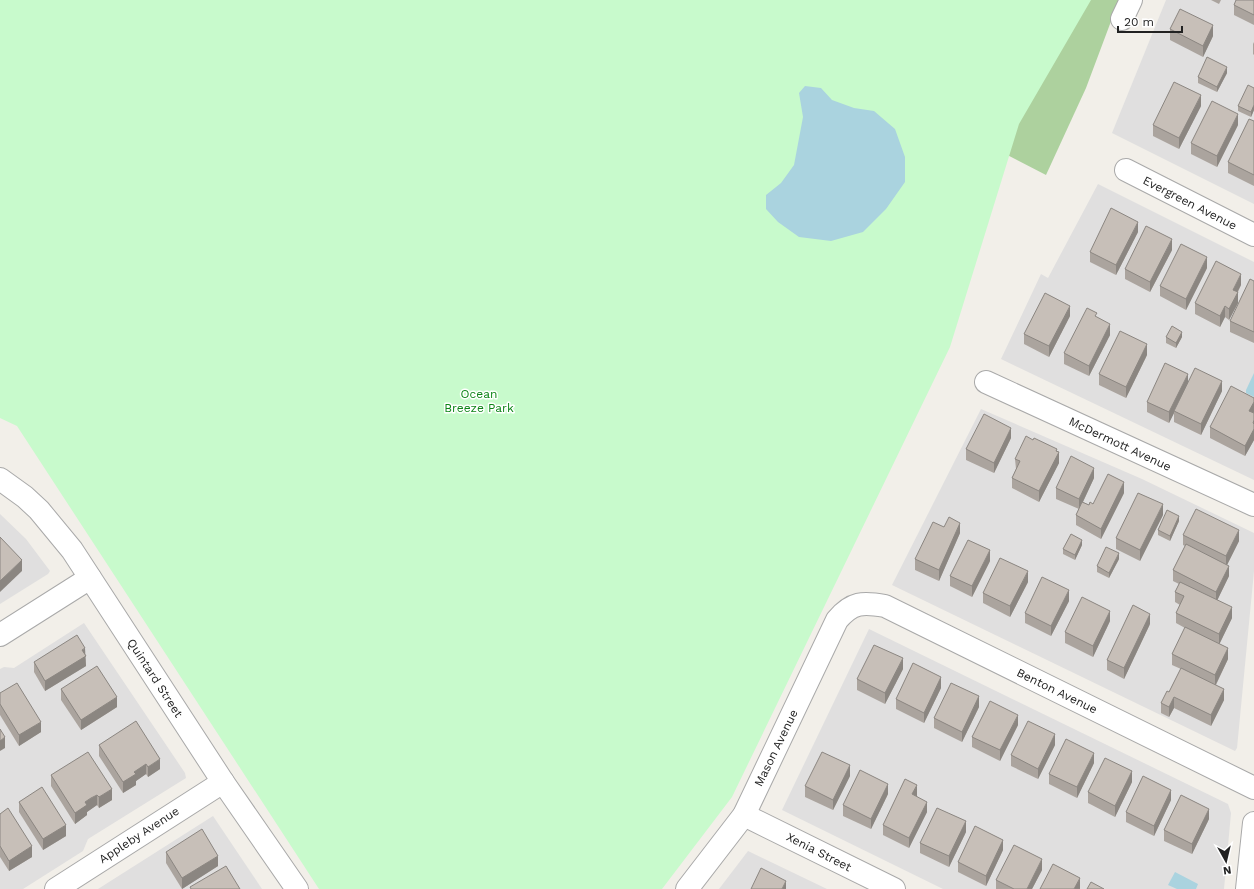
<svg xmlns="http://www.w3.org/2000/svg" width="1254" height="889" font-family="'Work Sans',sans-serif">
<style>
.residential{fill:#e0dfdf}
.forest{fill:#add19e}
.park{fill:#c8facc}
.water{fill:#aad3df}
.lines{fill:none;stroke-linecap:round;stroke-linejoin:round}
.minor-casing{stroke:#a9a9a9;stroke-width:24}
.minor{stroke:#fff;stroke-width:22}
.wall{fill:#aba49e}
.shaded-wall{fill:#8b8681}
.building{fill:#c7bfb8;stroke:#8b8681}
.labels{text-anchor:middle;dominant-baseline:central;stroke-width:3;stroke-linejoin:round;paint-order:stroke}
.street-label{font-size:12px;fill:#222;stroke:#fff}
.park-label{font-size:12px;fill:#0c8416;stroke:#fff}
</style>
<rect width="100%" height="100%" fill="#f2efe9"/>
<!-- residential -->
<g class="residential">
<polygon points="1166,0 1254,0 1254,204 1112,133"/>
<polygon points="1098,184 1254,262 1254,480 1001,359 1041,274 1048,278"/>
<polygon points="981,409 1142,479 1254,533 1254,571 1237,748 1235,751 892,585"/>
<polygon points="0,514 26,539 50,571 48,574 0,604"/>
<polygon points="84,623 185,773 186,778 88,839 83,851 23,889 0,889 0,669 4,667 14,668"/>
<polygon points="869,629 1228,804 1231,813 1224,889 943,889 782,810"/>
<polygon points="213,816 262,889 98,889"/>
<polygon points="748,851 827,889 719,889"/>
</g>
<!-- forest -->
<polygon class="forest" points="914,0 1119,0 1086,88 1046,175 980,141"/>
<!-- park -->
<polygon class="park" points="0,0 1091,0 1019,124 950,347 732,797 662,889 319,889 17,426 0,418"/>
<!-- water -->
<g class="water">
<polygon points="805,86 821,88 832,100 854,108 874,111 895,129 905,157 905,182 886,209 863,232 831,241 799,237 778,222 766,209 766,195 781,183 794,165 803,117 799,93"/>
<polygon points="1254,373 1254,397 1246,393 1246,390"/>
<polygon points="1175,872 1198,884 1196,889 1177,889 1168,885"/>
</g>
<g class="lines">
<!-- minor casing -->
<g class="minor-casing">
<g id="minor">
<polyline points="1122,19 1131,0"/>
<polyline points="1126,170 1254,235"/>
<polyline points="986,382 1254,505"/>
<polyline points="0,479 25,497 39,510 72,550 223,782 297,889"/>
<polyline points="0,635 90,578"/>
<polyline points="744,815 894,889"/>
<polyline points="56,889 223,782"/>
<path d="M687 889 744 815 837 620C852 602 863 602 885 606L1254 788"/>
<polyline points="1247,889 1254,823"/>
</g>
</g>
<!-- minor -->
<use href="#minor" class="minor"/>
</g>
<!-- wall -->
<g class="wall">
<polygon points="1211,0 1221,0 1219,4"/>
<polygon points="1254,0 1254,25 1234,15 1234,5"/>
<polygon points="1170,29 1213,36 1203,57 1170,40"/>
<polygon points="1254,42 1254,55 1253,54 1253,44"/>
<polygon points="1227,73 1217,92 1198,83 1198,77"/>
<polygon points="1254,88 1254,110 1251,117 1238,111 1238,106"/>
<polygon points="1201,106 1179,149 1153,136 1153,125"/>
<polygon points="1254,121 1254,186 1228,173 1228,162"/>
<polygon points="1238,125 1217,167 1191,154 1191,143"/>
<polygon points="1138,232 1116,275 1090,262 1090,252"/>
<polygon points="1172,250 1150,292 1125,279 1125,269"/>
<polygon points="1207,268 1186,310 1160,296 1160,286"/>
<polygon points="1254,281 1254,343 1230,332 1230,321"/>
<polygon points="1241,285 1238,292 1238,303 1229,320 1225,317 1220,327 1195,314 1195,303"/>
<polygon points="1070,316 1049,357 1024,344 1024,334"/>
<polygon points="1097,317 1110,335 1089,376 1064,364 1064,353"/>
<polygon points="1166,337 1182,337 1176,348 1166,343"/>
<polygon points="1147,355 1126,398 1099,385 1099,374"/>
<polygon points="1188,383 1222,391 1201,435 1174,422 1174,413 1169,423 1147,412 1147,402"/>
<polygon points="1254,398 1254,440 1245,456 1210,438 1210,427"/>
<polygon points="1011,438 994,473 966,460 966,449"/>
<polygon points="1057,452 1059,463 1039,502 1012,488 1012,478 1016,469 1015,459"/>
<polygon points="1094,478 1083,502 1089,505 1124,493 1101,539 1076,525 1076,515 1079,509 1056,499 1056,488"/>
<polygon points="1163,515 1140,561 1116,549 1116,538"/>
<polygon points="1179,521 1170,541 1158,535 1158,530"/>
<polygon points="944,527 960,533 939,581 915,570 915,559"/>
<polygon points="1183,535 1239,541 1227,565 1229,576 1217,600 1232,618 1219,644 1228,659 1216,685 1224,700 1211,726 1174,708 1169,717 1161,713 1161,703 1169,692 1181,669 1172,665 1172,654 1185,628 1176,623 1176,613 1180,605 1175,602 1175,592 1179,584 1173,581 1173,570 1185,546 1183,545"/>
<polygon points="1082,545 1075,560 1063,554 1063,549"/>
<polygon points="1119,559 1109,578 1097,572 1097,566"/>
<polygon points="990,561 972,597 950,586 950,576"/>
<polygon points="1028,582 1010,617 983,603 983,593"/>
<polygon points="1069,601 1051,636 1025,623 1025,613"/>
<polygon points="1110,621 1093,657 1065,643 1065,632"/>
<polygon points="1150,624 1124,679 1107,670 1107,660"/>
<polygon points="85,655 86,666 45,691 34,672 34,662"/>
<polygon points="903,669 885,704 857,690 857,679"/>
<polygon points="941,688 924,723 896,709 896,699"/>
<polygon points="61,689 117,707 81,730 61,700"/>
<polygon points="0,693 41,732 19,746 0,715"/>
<polygon points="979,707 962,742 934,728 934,718"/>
<polygon points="1018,725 1000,761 972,747 972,737"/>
<polygon points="99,745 160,769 148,777 146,774 136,781 136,785 123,793 99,756"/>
<polygon points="1055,745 1038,779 1011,766 1011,755"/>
<polygon points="1094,763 1077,798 1049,784 1049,774"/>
<polygon points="51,775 112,800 99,808 97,805 87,812 87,815 75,824 51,786"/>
<polygon points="850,776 833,810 805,797 805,786"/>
<polygon points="1132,782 1115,817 1088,803 1088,792"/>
<polygon points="888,794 871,829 843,816 843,805"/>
<polygon points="917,796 927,812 909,848 883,835 883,825"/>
<polygon points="1171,800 1154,836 1126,822 1126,812"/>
<polygon points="19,802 66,836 43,850 19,812"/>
<polygon points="0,814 32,857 9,871 0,857"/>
<polygon points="1209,819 1192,854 1164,841 1164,830"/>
<polygon points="966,832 949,867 920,853 920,843"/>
<polygon points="1003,850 986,886 958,872 958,862"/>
<polygon points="166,852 218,866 182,889 166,863"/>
<polygon points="1042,870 1032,889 996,889 996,880"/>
</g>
<!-- shaded-wall -->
<g class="shaded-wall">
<polygon points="1213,25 1213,36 1203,57 1203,46"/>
<polygon points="1227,67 1227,73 1217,92 1217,87"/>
<polygon points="1201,95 1201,106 1179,149 1179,138"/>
<polygon points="1254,105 1254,110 1251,117 1251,112"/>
<polygon points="1238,114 1238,125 1217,167 1217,156"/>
<polygon points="1138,222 1138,232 1116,275 1116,265"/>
<polygon points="1172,239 1172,250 1150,292 1150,282"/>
<polygon points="1207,257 1207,268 1186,310 1186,299"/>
<polygon points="1241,274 1241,285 1233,300 1233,290"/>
<polygon points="1238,292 1238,303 1229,320 1229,309"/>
<polygon points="1070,306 1070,316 1049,357 1049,346"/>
<polygon points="1225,306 1225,317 1220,327 1220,316"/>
<polygon points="1110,324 1110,335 1089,376 1089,366"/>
<polygon points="1182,332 1182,337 1176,348 1176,343"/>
<polygon points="1147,344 1147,355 1126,398 1126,387"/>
<polygon points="1188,374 1188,384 1174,411 1174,413 1169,423 1169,412"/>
<polygon points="1222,381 1222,391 1201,435 1201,424"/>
<polygon points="1254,402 1254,412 1249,421 1249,411"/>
<polygon points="1254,420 1254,440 1245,456 1245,446"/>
<polygon points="1011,428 1011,438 994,473 994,463"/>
<polygon points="1057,449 1057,455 1059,452 1059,463 1039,502 1039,491"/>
<polygon points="1094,468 1094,478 1079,510 1079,499"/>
<polygon points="1124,482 1124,493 1101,539 1101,529"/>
<polygon points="1163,504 1163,515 1140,561 1140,550"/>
<polygon points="1179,516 1179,521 1170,541 1170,536"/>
<polygon points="960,523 960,533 939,581 939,570"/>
<polygon points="1239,530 1239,541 1226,567 1226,556"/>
<polygon points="1082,540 1082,545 1075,560 1075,555"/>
<polygon points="990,550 990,561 972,597 972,586"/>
<polygon points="1119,553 1119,559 1109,578 1109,573"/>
<polygon points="22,560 22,571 0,592 0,581"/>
<polygon points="1229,566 1229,576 1216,603 1216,592"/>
<polygon points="1028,571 1028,582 1010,617 1010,606"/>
<polygon points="1069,590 1069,601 1051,636 1051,626"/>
<polygon points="1232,607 1232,618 1219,645 1219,634"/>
<polygon points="1110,611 1110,621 1093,657 1093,646"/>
<polygon points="1150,614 1150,624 1124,679 1124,668"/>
<polygon points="85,648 86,666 45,691 45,681"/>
<polygon points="1228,648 1228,659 1215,686 1215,675"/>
<polygon points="903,658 903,669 885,704 885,693"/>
<polygon points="941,677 941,688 924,723 924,713"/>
<polygon points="1224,689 1224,700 1211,726 1211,715"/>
<polygon points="979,696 979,707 962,742 962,732"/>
<polygon points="117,697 117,707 81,730 81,720"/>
<polygon points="1174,697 1174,708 1169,717 1169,707"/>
<polygon points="1018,715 1018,725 1000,761 1000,750"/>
<polygon points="41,722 41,732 19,746 19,735"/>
<polygon points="1055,734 1055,745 1038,779 1038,769"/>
<polygon points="5,737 5,748 0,751 0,741"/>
<polygon points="1094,753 1094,763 1077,798 1077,787"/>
<polygon points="160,759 160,769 148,777 148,767"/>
<polygon points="146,764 146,774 136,781 136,785 123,793 123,782 134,772"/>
<polygon points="850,765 850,776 833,810 833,800"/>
<polygon points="1132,771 1132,782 1115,817 1115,806"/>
<polygon points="888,784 888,794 871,829 871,819"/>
<polygon points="917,785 917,796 912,805 912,794"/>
<polygon points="112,789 112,800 99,808 99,797"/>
<polygon points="1171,790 1171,800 1154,836 1154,826"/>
<polygon points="97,795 97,805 87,812 87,815 75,824 75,813 85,802"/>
<polygon points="927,802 927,812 909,848 909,838"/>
<polygon points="1209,809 1209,819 1192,854 1192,844"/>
<polygon points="966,821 966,832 949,867 949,856"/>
<polygon points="66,825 66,836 43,850 43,839"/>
<polygon points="1003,840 1003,850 986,886 986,876"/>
<polygon points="32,846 32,857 9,871 9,861"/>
<polygon points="218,856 218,866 182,889 182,878"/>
<polygon points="1042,859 1042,870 1032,889 1027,889"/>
<polygon points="1080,878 1080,889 1074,889"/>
<polygon points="786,881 786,889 782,889"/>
</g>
<!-- building -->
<g class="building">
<polygon points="1236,0 1254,0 1254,15 1234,5"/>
<polygon points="1180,9 1213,25 1203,46 1170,29"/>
<polygon points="1207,57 1227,67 1217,87 1198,77"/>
<polygon points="1174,82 1201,95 1179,138 1153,125"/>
<polygon points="1248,85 1254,88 1254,105 1251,112 1238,106"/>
<polygon points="1212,101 1238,114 1217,156 1191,143"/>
<polygon points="1249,119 1254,121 1254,175 1228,162"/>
<polygon points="1111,208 1138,222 1116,265 1090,252"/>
<polygon points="1146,226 1172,239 1150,282 1125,269"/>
<polygon points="1181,244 1207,257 1186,299 1160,286"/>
<polygon points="1216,261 1241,274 1233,290 1238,292 1229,309 1225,306 1220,316 1195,303"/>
<polygon points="1250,279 1254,281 1254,332 1230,321"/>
<polygon points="1045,293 1070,306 1049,346 1024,334"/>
<polygon points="1087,308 1097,313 1095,316 1110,324 1089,366 1064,353"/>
<polygon points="1172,326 1182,332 1176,343 1166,337"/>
<polygon points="1120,331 1147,344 1126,387 1099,374"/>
<polygon points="1165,363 1188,374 1169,412 1147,402"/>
<polygon points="1195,368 1222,381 1201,424 1174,411"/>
<polygon points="1231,386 1254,398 1254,402 1249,411 1254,413 1254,420 1253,423 1254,424 1254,429 1245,446 1210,427"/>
<polygon points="984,414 1011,428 994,463 966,449"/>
<polygon points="1026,436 1033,440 1034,438 1057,449 1056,451 1059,452 1039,491 1012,478 1020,461 1015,459"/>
<polygon points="1071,456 1094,468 1079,499 1056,488"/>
<polygon points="1108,474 1124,482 1101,529 1076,515 1082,502 1089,505 1090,502 1093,504"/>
<polygon points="1138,493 1163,504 1140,550 1116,538"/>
<polygon points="1196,509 1239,530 1226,556 1183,535"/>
<polygon points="1167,510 1179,516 1170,536 1158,530"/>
<polygon points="949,517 960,523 939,570 915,559 933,522 944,527"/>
<polygon points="1071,534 1082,540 1075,555 1063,549"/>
<polygon points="0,537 22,560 0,581"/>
<polygon points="968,540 990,550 972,586 950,576"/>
<polygon points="1186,544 1229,566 1216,592 1173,570"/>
<polygon points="1106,547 1119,553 1109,573 1097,566"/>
<polygon points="1000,558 1028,571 1010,606 983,593"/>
<polygon points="1042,577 1069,590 1051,626 1025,613"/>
<polygon points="1180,582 1232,607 1219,634 1176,613 1184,596 1175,592"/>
<polygon points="1082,597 1110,611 1093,646 1065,632"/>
<polygon points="1133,605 1150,614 1124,668 1107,660"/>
<polygon points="1185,627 1228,648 1215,675 1172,654"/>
<polygon points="77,635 85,648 82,650 86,656 45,681 34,662"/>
<polygon points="874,645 903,658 885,693 857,679"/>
<polygon points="913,663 941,677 924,713 896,699"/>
<polygon points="97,666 117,697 81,720 61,689"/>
<polygon points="1181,668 1224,689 1211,715 1174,697 1169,707 1161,703 1167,691 1169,692"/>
<polygon points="17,683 41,722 19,735 0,704 0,693"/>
<polygon points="951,683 979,696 962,732 934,718"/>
<polygon points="990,701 1018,715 1000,750 972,737"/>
<polygon points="136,721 160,759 148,767 146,764 134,772 136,774 123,782 99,745"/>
<polygon points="1028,721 1055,734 1038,769 1011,755"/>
<polygon points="0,729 5,737 0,741"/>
<polygon points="1066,739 1094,753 1077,787 1049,774"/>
<polygon points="88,752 112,789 99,797 97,795 91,798 85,802 87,805 75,813 51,775"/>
<polygon points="822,752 850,765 833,800 805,786"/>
<polygon points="1105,758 1132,771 1115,806 1088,792"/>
<polygon points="860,770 888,784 871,819 843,805"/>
<polygon points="1143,776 1171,790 1154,826 1126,812"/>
<polygon points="905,779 917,785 912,794 927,802 909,838 883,825"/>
<polygon points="42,787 66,825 43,839 19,802"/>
<polygon points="1181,795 1209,809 1192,844 1164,830"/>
<polygon points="8,808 32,846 9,861 0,846 0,814"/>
<polygon points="937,808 966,821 949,856 920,843"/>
<polygon points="975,826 1003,840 986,876 958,862"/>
<polygon points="202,829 218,856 182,878 166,852"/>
<polygon points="1014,845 1042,859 1027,889 1014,889 996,880"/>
<polygon points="1053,864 1080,878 1074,889 1040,889"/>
<polygon points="226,866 240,889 191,889 190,887"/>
<polygon points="761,868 786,881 782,889 751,889"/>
<polygon points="1091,882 1104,889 1087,889"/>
</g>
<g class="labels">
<!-- street labels -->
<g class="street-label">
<text transform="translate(1190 203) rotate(27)">Evergreen Avenue</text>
<text transform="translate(1120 444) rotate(25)">McDermott Avenue</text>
<text transform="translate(155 678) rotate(57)">Quintard Street</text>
<text transform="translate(1057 691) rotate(26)">Benton Avenue</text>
<text transform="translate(776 748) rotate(-64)">Mason Avenue</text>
<text transform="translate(139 835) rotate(-33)">Appleby Avenue</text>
<text transform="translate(819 852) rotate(27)">Xenia Street</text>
</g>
<!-- park labels -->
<g class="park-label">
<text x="479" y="394">Ocean<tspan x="479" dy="14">Breeze Park</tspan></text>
</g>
</g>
<!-- north arrow -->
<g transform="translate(1226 861) rotate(172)" stroke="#ffffff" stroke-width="3" paint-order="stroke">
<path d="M0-3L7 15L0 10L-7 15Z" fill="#222222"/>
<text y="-6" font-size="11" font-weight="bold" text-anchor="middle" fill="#222222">N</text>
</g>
<!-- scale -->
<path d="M1118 26v6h64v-6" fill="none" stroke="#222222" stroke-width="2"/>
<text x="1124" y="26" font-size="12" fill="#222222" stroke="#ffffff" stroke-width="3" paint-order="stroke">20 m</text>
</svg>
